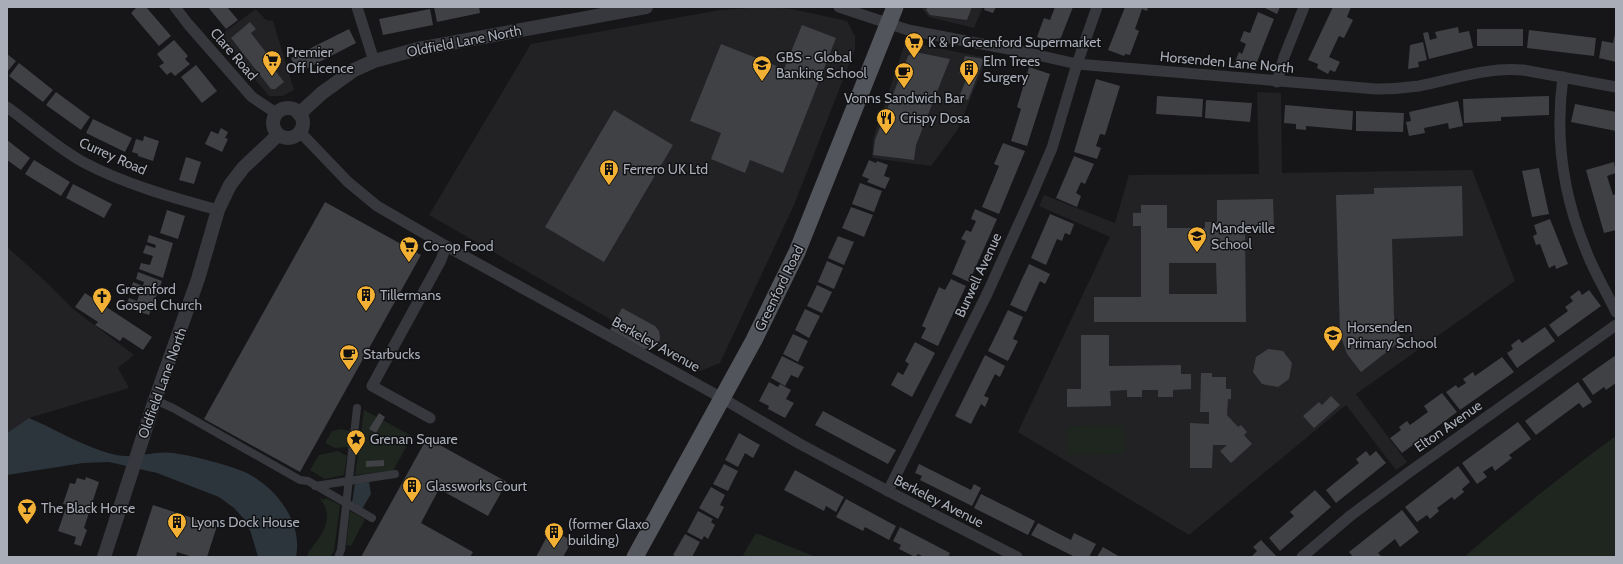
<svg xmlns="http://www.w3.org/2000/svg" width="1623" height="564" font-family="Cabin,sans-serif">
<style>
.built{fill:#222225}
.green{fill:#1e261f}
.water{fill:#2c353c}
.building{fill:#404145;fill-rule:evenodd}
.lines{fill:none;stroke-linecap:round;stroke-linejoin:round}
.pedestrian{stroke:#37383d;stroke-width:8}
.minor{stroke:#37383d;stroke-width:11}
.tertiary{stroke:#37383d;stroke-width:14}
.primary{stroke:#53555c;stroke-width:17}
.labels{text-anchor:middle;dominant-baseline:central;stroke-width:3;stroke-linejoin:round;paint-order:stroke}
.street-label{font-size:14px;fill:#a8adb8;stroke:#111113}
.poi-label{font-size:14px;fill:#a8adb8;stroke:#111113;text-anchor:start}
</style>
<rect width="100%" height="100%" fill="#161618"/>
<!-- built -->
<g class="built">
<polygon points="765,7 792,9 847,21 855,36 855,49 794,205 720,363 700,371 429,215 531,44 720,10"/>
<polygon points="923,7 983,7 974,28 929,17 922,9"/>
<polygon points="256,9 266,20 273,21 294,90 283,96 269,96 219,36"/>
<polygon points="913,43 987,58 958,129 931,166 872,158 873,139 904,46"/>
<polygon points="1257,92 1281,93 1282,173 1472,170 1515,281 1356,394 1407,462 1396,470 1346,405 1189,535 1018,432 1110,237 1039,206 1044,195 1115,223 1129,175 1259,174"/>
<polygon points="7,247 44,280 73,309 134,355 118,368 129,388 29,418 7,433"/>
</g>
<!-- green -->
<g class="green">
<polygon points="364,410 412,436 393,471 355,475"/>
<polygon points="1124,425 1125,454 1067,455 1067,426"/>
<polygon points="341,429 350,431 349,447 335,448 325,443 332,431"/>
<path d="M1616 436V557H1464C1513 515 1563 474 1616 436Z"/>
<polygon points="338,451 347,456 344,475 325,479 310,470 319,455"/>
<path d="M318 497 324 500 326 498 340 505 334 551 330 557H307C308 551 313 546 317 541 328 526 332 510 318 497Z"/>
<polygon points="350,511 365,519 351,546 346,545"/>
<polygon points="756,533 811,555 815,557 742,557"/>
</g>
<!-- water -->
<g class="water">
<path d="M29 418C57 430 86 448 116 455 135 459 155 450 174 453 193 456 230 465 247 473 277 488 303 523 296 557H258L251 533 245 520 234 508 219 497 157 473 109 462 83 463 7 475V433Z"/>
<polygon points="369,482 371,494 362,509 352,503 355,483"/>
</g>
<!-- building -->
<g class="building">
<polygon points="137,7 146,7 171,36 159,46 131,13"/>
<polygon points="208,7 227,7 238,20 226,29"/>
<polygon points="434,7 479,7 480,13 437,22"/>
<polygon points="928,7 972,7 967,20 930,15 926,10"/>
<polygon points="985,7 996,7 993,13 984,10"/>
<polygon points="1055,7 1073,7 1058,45 1037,37 1044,18 1050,20"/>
<polygon points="1125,7 1148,7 1147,11 1142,9 1135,29 1139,31 1130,55 1125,54 1124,56 1108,50"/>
<polygon points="1263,7 1280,7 1277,14"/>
<polygon points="1333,7 1351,7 1347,17 1353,20 1344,38 1339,36 1329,57 1340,62 1335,72 1330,70 1328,74 1317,68 1318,64 1308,60"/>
<polygon points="430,9 433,25 383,35 379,19"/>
<polygon points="1258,12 1274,19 1255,67 1245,63 1243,67 1234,64 1239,52 1242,54 1246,44 1240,41 1244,31 1250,33"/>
<polygon points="250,22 256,29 251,33 275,64 272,66 284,82 275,89 271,89 231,38"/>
<polygon points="802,25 836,38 783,173 750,160 745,173 711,159 721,133 690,121 721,44 784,69"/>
<polygon points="1458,27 1459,33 1469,31 1473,48 1429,59 1423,33 1428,32 1430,40 1437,38 1435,32"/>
<polygon points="349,29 356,43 298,73 291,58"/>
<rect x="1477" y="29" width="46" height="17"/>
<polygon points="1529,30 1596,38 1594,56 1527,48"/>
<polygon points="1615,34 1616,62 1599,58 1602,41 1613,43"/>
<polygon points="174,40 188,56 185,59 190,64 175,76 171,72 167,75 159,66 164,63 157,54"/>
<polygon points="1423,42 1427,60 1418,62 1419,67 1408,69 1410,45"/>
<polygon points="915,52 950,59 916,145 914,160 873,155 875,140 908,56"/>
<polygon points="7,54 16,61 7,72"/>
<polygon points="965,56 984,59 968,100 959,97 968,75 959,73"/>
<polygon points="19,63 53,90 43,102 9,76"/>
<polygon points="196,65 217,91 202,103 181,77"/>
<polygon points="1029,67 1050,74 1027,146 1011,141 1021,109 1017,107"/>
<polygon points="1096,79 1120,86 1105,135 1100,134 1096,146 1101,148 1097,159 1074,152"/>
<polygon points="56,92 90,117 81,130 46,105"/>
<polygon points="1157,96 1203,99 1202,117 1156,114"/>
<polygon points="1549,96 1549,115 1501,117 1501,121 1464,123 1463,99"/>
<polygon points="1206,100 1252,103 1250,122 1205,118"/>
<polygon points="1458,101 1463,126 1449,129 1448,123 1424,128 1425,133 1409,136 1406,122 1411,121 1409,112"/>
<polygon points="1575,104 1616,112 1616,131 1571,122"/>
<polygon points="1285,105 1353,111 1352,130 1306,126 1306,130 1296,129 1296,124 1284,123"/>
<polygon points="614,110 673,145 604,262 545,227"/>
<polygon points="1356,111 1404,113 1403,132 1356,131"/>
<polygon points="93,119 132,138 125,152 86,133"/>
<polygon points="221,128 228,132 225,138 228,139 222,152 205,144 211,131 218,134"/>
<polygon points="144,136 159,141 153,161 138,156 138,154 132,152 136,139 143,141"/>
<polygon points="7,140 30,158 21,170 7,160"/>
<polygon points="1003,143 1025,151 999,214 982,207 999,166 994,164"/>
<polygon points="1074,156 1094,164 1085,184 1081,182 1076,193 1081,196 1077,207 1056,198"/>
<polygon points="186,157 201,162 194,184 179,180"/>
<polygon points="34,160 70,182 61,196 25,174"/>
<polygon points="869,160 876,163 877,161 888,165 884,176 890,178 885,189 867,182 869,179 862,176"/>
<polygon points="1614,162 1616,173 1607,176 1613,195 1616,194 1616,230 1604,233 1586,170"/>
<polygon points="1539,168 1549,214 1532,217 1522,171"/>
<polygon points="860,183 882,191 874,212 852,204"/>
<polygon points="73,184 112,204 104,218 66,198"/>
<polygon points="1462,186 1463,236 1392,239 1394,315 1395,327 1402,340 1361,372 1347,354 1340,334 1336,195 1374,194 1374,188"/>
<path d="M1273 199 1274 227H1245L1246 322H1094V297H1141V226H1133V213H1141V205H1167V228H1205V222H1217V200ZM1169 263H1216L1217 294H1169Z"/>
<polygon points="325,202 421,255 300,472 204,419"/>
<polygon points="851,207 873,215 864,237 842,228"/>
<polygon points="975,209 997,219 969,282 952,274 966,241 961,239 966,230 971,232 976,221 971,219"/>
<polygon points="167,210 185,216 178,239 160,233"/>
<polygon points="1050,214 1074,224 1070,235 1065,233 1062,241 1057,239 1046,265 1031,258"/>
<polygon points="1550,219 1568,264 1556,269 1555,265 1549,268 1540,244 1536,245 1533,236 1537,234 1534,225"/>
<polygon points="149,235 173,243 163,278 139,269 141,263 150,265 153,256 143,253 146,245 155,248 156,245 147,242"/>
<polygon points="838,236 854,242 844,265 828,258"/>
<polygon points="827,261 843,268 834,289 818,282"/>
<polygon points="1029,264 1050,274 1045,284 1040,281 1026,312 1010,305"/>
<polygon points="138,272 162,281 149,315 134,310 135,308 126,305 129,298 137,301 140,293 131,289 133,282 143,286 144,282 136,279"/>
<polygon points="951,279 966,286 938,346 921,338 926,328 922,326 939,287 945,290"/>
<polygon points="817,285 832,292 822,313 807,306"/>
<polygon points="1579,290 1582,295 1589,290 1601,306 1558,337 1549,325 1568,311 1565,307 1573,301 1570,297"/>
<polygon points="85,293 152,337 143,350 123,337 120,341 95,325 98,322 75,307"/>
<polygon points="622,308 655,326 659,331 660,337 659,343 655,347 649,349 644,349 610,330"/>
<polygon points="805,309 820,316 809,338 795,330"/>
<polygon points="1008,310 1023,317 1013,339 1018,341 1008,361 988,351"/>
<polygon points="1545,327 1555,341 1517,368 1507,353 1513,349 1511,345 1519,339 1522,343"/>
<polygon points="793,334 808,341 798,362 783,354"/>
<polygon points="1081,335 1109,335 1109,366 1181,365 1181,374 1191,374 1191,389 1173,390 1173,397 1158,397 1158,390 1142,390 1142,397 1127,397 1127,390 1110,391 1111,406 1067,407 1067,389 1081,389"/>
<polygon points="915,342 935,353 912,397 891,385 898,372 903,375 909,364 905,361"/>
<polygon points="1268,349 1283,351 1292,363 1289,379 1278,387 1262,384 1253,372 1256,357"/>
<polygon points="985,355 1005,366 1000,377 995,374 984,396 989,398 985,407 981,404 971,424 955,416"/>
<polygon points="1616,355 1616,383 1606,390 1604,387 1593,395 1582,379"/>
<polygon points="782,356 804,367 798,378 791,375 785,386 771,378"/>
<polygon points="1502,357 1514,372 1460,410 1446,392 1456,385 1458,388 1466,383 1463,379 1473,372 1475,376"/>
<polygon points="1201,373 1212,373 1212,377 1226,377 1226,389 1231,389 1231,399 1228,399 1227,415 1238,427 1241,425 1247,432 1244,435 1252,444 1231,463 1220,451 1227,445 1213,445 1212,468 1190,468 1190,423 1209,424 1209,412 1200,412"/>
<polygon points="769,382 778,387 780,384 791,390 786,399 794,403 785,418 768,409 769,406 759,401"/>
<polygon points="1578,382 1592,402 1583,408 1579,403 1536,435 1525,421"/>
<polygon points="1442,393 1457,412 1402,453 1390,438 1401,430 1399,427 1407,421 1410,425 1428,412 1424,406"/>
<polygon points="1331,396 1340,405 1314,428 1303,416 1319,402 1322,405"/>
<polygon points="823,411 896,450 888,464 815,425"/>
<polygon points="379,413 385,417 376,433 369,429"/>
<polygon points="1518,422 1531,439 1509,455 1512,458 1495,471 1492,466 1483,472 1487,477 1477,484 1462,463"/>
<polygon points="739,433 760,445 753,458 745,453 738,467 725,460"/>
<polygon points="427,438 507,482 488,516 439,489 421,523 473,552 470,557 361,557"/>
<polygon points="1366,451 1370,456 1376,451 1386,463 1336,503 1326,490 1359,463 1356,459"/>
<polygon points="384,460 384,466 366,467 366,461"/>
<polygon points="724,464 738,471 728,491 713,484"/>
<polygon points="919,464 971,490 974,484 981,488 972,506 920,480 922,476 915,473"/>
<polygon points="1458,466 1470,482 1462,489 1464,492 1454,500 1452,497 1437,508 1439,511 1430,519 1427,515 1417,522 1405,507"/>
<polygon points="795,470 844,497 836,512 826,506 824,511 784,490"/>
<polygon points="86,477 99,482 84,528 87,530 81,546 74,544 76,537 58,531 67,505 63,504 70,483 75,484 77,478 85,480"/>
<polygon points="711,487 725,495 720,505 724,507 718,519 699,508"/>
<polygon points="1315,490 1331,507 1280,551 1269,538 1294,516 1290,512"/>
<polygon points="981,494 1035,521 1028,535 974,508"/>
<polygon points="846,499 896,526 889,540 865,527 863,531 836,517"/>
<polygon points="153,505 217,526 207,557 193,557 177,552 176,557 136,557"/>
<polygon points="1402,510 1419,532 1400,547 1395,539 1378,553 1381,556 1380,557 1353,557 1349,552"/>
<polygon points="698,511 713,519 711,522 715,525 708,539 704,536 702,540 687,532"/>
<polygon points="1038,523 1071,540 1074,533 1096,544 1089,557 1075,557 1031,535"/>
<polygon points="900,527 950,553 948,557 924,557 918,554 915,557 899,549 901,545 893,541"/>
<polygon points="551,529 572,541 563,557 536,557"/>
<polygon points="685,534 700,542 692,557 676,557 673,555"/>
<polygon points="1261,540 1277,557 1251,557 1257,551 1253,547"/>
<polygon points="1103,547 1120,557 1097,557"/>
</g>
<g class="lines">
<!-- pedestrian -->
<g class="pedestrian">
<polyline points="155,400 173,408 300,480 308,481 372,518"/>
<polyline points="315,486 395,474"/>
<polyline points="339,555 341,550 357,408"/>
</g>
<!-- minor -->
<g class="minor">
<polyline points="175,7 188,24 252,97 276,113"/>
<polyline points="357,7 374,61"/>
<path d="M839 7 908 30 1024 52 1077 64 1376 89C1391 89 1405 88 1419 86 1454 79 1487 67 1523 70L1616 87"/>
<path d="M1563 77C1555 135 1563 194 1585 248 1593 270 1606 291 1616 312"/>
<polyline points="1277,82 1284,57 1304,7"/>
<path d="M7 107C32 125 56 147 83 162 124 184 174 198 218 210"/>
<polyline points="300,132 348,182 377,206 446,246 722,398 800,444 888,491 1017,557"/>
<polyline points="430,418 372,386 441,260 446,246"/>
<polyline points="888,491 987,294 1031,197 1052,148 1077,64 1097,7"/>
<polyline points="1302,557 1350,516 1408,473 1616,325"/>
</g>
<!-- tertiary -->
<g class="tertiary">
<circle cx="288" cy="123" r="15"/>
<polyline points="299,114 322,93 354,70 374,61 418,49 646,7"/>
<polyline points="104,557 155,400 198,279 218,210 230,185 243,168 278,135"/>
</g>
<!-- primary -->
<polyline class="primary" points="635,557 754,340 797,252 895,7"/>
</g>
<!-- icons -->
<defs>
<g id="supermarket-pin" transform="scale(1)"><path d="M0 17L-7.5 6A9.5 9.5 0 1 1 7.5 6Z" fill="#f2b134" stroke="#111113"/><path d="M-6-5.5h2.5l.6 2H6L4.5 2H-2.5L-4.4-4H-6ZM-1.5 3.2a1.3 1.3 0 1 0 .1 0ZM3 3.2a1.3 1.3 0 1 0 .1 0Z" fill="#111"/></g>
<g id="university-pin" transform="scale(1)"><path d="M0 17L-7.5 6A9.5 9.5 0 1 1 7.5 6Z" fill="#f2b134" stroke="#111113"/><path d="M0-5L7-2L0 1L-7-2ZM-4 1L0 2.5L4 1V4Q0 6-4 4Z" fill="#111"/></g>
<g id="building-pin" transform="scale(1)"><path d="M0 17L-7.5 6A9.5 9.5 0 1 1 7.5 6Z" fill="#f2b134" stroke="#111113"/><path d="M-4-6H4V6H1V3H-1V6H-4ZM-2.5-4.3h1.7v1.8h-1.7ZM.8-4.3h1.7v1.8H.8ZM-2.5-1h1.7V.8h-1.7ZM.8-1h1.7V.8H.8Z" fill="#111"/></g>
<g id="cafe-pin" transform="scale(1)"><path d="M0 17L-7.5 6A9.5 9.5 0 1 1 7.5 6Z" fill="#f2b134" stroke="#111113"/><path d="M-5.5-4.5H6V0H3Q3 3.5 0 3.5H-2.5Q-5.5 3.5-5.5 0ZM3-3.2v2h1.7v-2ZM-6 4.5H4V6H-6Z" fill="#111"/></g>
<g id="restaurant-pin" transform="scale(1)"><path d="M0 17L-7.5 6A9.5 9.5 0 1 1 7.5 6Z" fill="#f2b134" stroke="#111113"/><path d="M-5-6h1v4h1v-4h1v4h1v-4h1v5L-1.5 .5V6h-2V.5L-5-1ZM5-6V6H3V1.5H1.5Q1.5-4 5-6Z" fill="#111"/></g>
<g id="school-pin" transform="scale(1)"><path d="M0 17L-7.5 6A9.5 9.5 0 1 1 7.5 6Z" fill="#f2b134" stroke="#111113"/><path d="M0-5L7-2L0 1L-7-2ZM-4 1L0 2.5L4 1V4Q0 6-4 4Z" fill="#111"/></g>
<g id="church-pin" transform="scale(1)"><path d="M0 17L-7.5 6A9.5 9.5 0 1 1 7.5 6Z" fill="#f2b134" stroke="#111113"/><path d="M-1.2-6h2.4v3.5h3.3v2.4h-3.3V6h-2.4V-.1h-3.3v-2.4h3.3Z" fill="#111"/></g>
<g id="sight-pin" transform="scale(1)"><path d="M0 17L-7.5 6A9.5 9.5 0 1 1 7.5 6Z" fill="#f2b134" stroke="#111113"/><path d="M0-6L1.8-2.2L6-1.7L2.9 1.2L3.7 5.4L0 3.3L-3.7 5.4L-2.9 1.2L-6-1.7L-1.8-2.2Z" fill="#111"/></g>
<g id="bar-pin" transform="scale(1)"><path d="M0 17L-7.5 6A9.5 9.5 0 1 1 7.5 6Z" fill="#f2b134" stroke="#111113"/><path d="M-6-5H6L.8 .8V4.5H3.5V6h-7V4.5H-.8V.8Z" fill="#111"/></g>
</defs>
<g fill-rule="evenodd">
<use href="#supermarket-pin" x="914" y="42"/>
<use href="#supermarket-pin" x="272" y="60"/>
<use href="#university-pin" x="762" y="65"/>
<use href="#building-pin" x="969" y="69"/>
<use href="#cafe-pin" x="904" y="72"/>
<use href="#restaurant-pin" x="886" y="118"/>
<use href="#building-pin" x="609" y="169"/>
<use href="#school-pin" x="1197" y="236"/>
<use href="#supermarket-pin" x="409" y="246"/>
<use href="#building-pin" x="366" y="295"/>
<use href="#church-pin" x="102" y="297"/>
<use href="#school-pin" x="1333" y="335"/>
<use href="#cafe-pin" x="349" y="354"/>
<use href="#sight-pin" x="356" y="439"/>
<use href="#building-pin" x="412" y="486"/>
<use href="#bar-pin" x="27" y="508"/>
<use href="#building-pin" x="177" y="522"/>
<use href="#building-pin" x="554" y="532"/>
</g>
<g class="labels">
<!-- street labels -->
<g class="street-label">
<text transform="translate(464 41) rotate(-11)">Oldfield Lane North</text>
<text transform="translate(234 54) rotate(49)">Clare Road</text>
<text transform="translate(1227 62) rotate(5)">Horsenden Lane North</text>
<text transform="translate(113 156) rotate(24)">Currey Road</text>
<text transform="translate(978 275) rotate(-65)">Burwell Avenue</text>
<text transform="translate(779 288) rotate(-64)">Greenford Road</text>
<text transform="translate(656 344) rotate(29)">Berkeley Avenue</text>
<text transform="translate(162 383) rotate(-70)">Oldfield Lane North</text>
<text transform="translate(1448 426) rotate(-35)">Elton Avenue</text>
<text transform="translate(939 501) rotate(27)">Berkeley Avenue</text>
</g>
<!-- poi labels -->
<g class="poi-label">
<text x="928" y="42">K &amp; P Greenford Supermarket</text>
<text x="286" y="52">Premier<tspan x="286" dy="16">Off Licence</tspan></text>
<text x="776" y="57">GBS - Global<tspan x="776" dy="16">Banking School</tspan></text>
<text x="983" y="61">Elm Trees<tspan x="983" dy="16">Surgery</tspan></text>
<text x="904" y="98" text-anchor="middle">Vonns Sandwich Bar</text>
<text x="900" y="118">Crispy Dosa</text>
<text x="623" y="169">Ferrero UK Ltd</text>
<text x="1211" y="228">Mandeville<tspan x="1211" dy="16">School</tspan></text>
<text x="423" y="246">Co-op Food</text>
<text x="116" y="289">Greenford<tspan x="116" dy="16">Gospel Church</tspan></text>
<text x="380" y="295">Tillermans</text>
<text x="1347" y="327">Horsenden<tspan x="1347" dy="16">Primary School</tspan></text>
<text x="363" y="354">Starbucks</text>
<text x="370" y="439">Grenan Square</text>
<text x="426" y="486">Glassworks Court</text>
<text x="41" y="508">The Black Horse</text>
<text x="191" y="522">Lyons Dock House</text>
<text x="568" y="524">(former Glaxo<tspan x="568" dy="16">building)</tspan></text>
</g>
</g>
<!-- border -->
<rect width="1623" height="564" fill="none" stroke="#a8adb8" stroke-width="16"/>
</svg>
